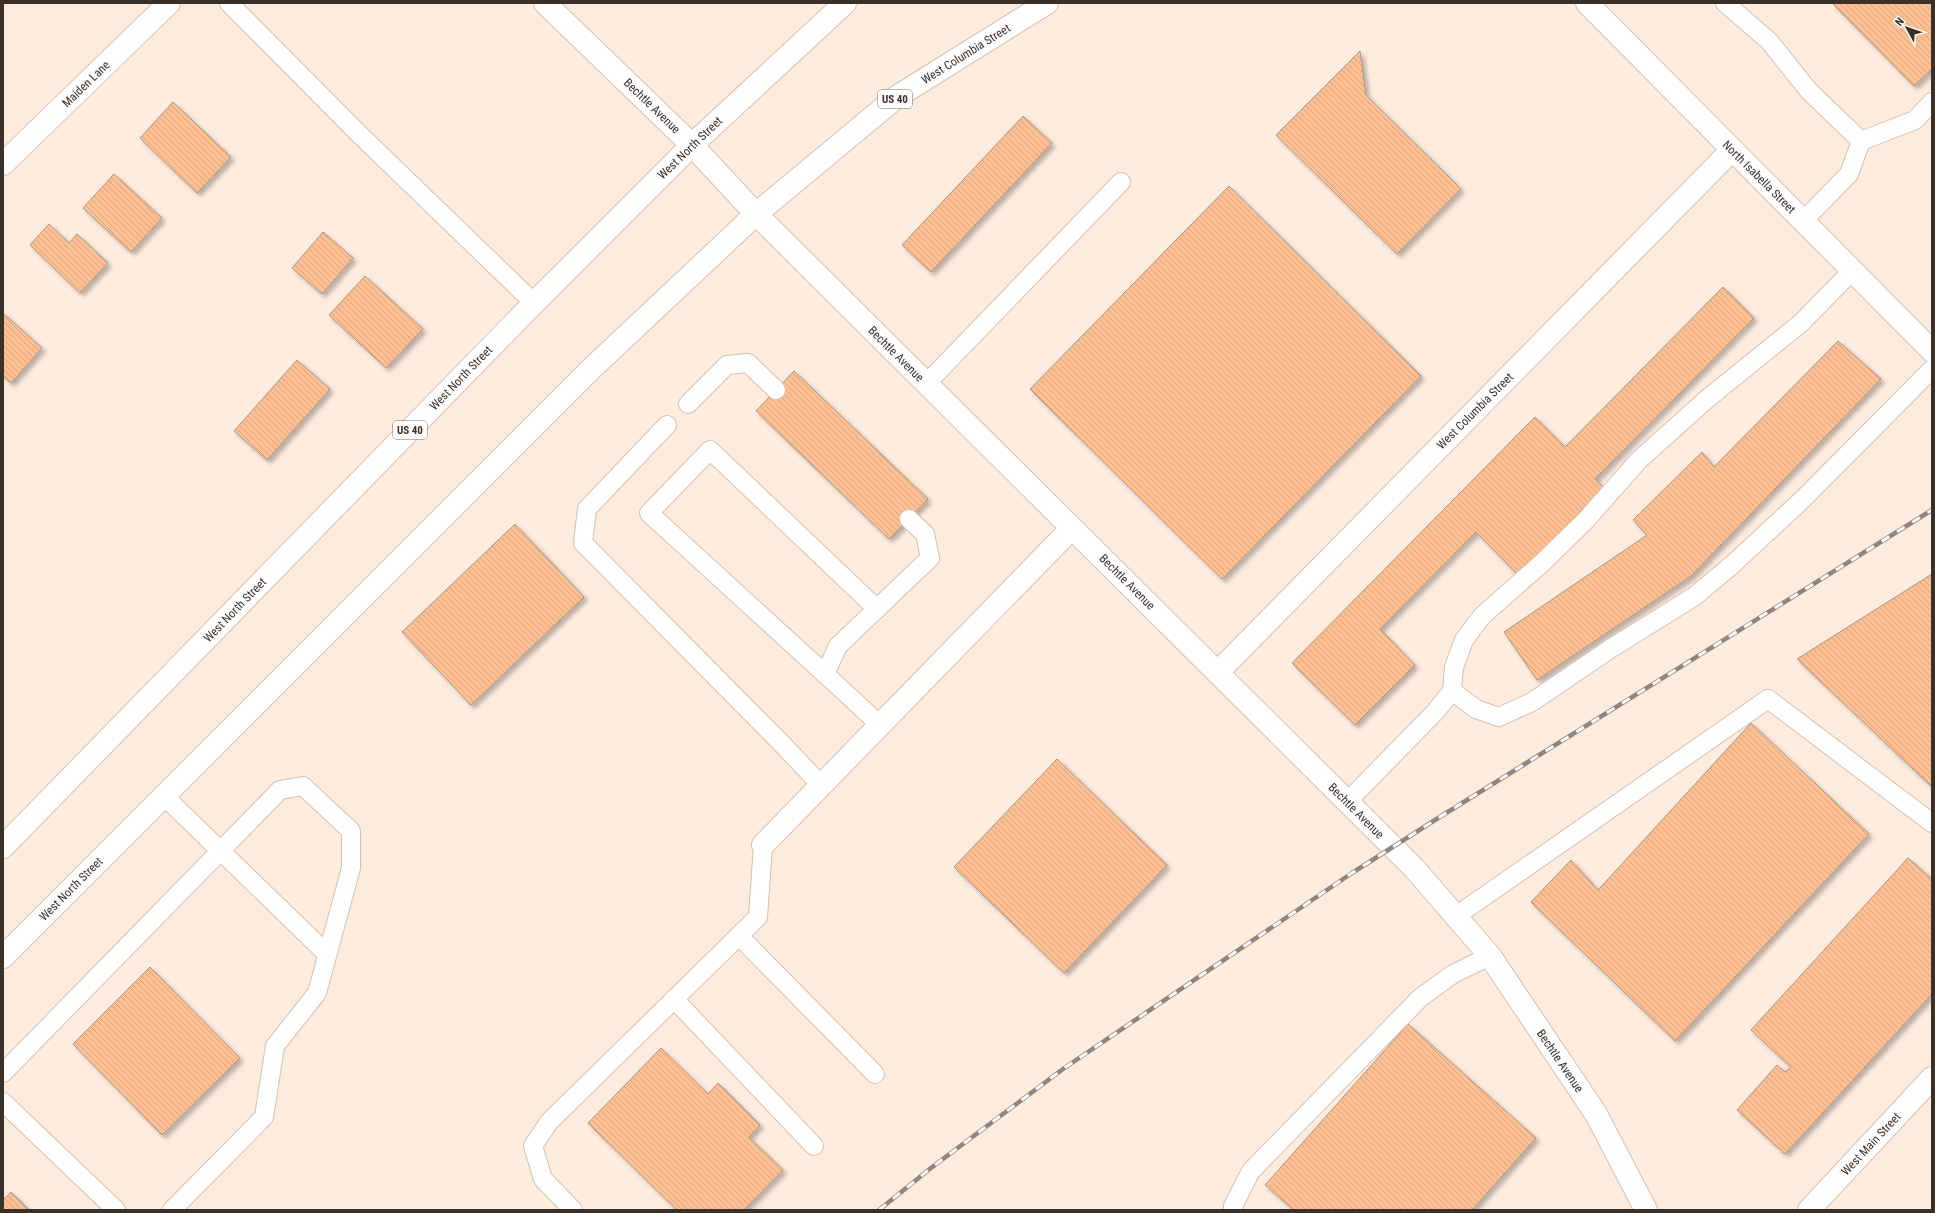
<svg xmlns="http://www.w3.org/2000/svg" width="1935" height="1213" font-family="'Roboto Condensed',sans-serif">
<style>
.building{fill:url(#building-back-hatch);stroke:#aa9586;filter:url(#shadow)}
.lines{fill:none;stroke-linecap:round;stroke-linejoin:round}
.lane-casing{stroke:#d6c1b1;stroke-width:20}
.street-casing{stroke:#d6c1b1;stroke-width:24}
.secondary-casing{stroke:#d6c1b1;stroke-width:24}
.primary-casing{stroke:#d6c1b1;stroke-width:24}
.lane{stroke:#fff;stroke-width:18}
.street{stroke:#fff;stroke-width:22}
.secondary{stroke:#fff;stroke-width:22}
.primary{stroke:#fff;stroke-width:22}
.rail-casing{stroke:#92857c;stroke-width:4.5}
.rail{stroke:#fdfdfd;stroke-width:3;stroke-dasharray:9;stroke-linecap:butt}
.labels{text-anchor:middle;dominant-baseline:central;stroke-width:3.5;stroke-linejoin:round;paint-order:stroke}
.shield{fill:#fdfdfd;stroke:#746e69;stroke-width:1}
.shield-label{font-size:11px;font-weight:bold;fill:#39302a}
.street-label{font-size:12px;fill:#39302a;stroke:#fdfdfd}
</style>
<defs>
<pattern id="building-back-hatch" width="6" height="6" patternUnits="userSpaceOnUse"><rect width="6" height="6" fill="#fec090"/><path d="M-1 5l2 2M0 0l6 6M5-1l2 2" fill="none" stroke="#daa57c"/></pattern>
<filter id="shadow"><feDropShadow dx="3.5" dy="3.5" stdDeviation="2" flood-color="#0004"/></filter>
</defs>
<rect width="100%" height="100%" fill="#feecdf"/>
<!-- building -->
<g class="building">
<polygon points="1832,3 1932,3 1932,69 1914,86"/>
<polygon points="1360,51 1366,95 1461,189 1397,254 1276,135"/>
<polygon points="173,102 231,157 197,193 140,138"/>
<polygon points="1023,116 1052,143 931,272 902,245"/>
<polygon points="114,174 162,218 131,252 83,208"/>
<polygon points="1229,186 1421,376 1222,579 1030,389"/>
<polygon points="49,224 69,243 77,234 108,263 80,293 30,245"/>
<polygon points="323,232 353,258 322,294 292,268"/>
<polygon points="365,276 423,329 386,368 329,315"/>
<polygon points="1723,287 1754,318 1595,479 1604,488 1518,575 1476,532 1380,629 1415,665 1355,725 1292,663 1535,417 1565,447"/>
<polygon points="3,313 42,348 11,383 3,376"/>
<polygon points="1838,341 1881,379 1691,576 1537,680 1504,632 1647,535 1633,520 1702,452 1714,467"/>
<polygon points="297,360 330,389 267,460 234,431"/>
<polygon points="794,371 928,499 889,539 756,411"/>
<polygon points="515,524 584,597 471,705 402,632"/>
<polygon points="1932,574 1932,787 1797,659"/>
<polygon points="1751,723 1869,834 1675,1041 1531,902 1571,860 1598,890"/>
<polygon points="1057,759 1167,865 1064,973 954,867"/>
<polygon points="1908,858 1932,879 1932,994 1785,1154 1737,1110 1777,1065 1785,1072 1791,1067 1751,1030"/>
<polygon points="150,967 240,1058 162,1135 73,1044"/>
<polygon points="1408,1024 1536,1138 1472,1210 1294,1210 1265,1185"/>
<polygon points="661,1048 708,1094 718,1083 760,1125 749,1137 783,1170 744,1210 677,1210 588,1123"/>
<polygon points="11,1192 29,1210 3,1210 3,1200"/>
</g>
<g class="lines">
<!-- lane casing -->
<g class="lane-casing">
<g id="lane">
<polyline points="229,3 359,134 534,303"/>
<polyline points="1725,3 1769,41 1809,91 1861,141 1849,174 1803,221"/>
<polyline points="1861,141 1915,120 1932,102"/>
<polyline points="926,384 1121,182"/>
<polyline points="688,404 727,365 748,363 776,390"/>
<polyline points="667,425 587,509 583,543 784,746 821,785"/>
<polyline points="825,674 649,513 710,450 877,609"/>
<polyline points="1452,691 1476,709 1499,717 1532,702 1610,649 1695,596 1733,564 1803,499 1932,369"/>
<polyline points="880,725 825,674 838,646 930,558 925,534 909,519"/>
<polyline points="164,796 327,954"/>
<polyline points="1347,802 1435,712 1452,691 1454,667 1464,640 1482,616 1542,563 1586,520 1639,460 1707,399 1801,323 1852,271"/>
<polyline points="1456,916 1768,699 1932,823"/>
<polyline points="739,936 875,1074"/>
<polyline points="674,999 814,1146"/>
<polyline points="3,1073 280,790 303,786 351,831 351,868 317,993 275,1046 264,1117 172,1210"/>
<polyline points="3,1102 116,1210"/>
<polyline points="573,1210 543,1179 533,1146 549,1122 758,917 763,845"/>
<polyline points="1233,1210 1233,1206 1251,1171 1420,998 1453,974 1490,956"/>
</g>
</g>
<!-- street casing -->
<g class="street-casing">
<g id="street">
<polyline points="1587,3 1932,351"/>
<polyline points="3,164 169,3"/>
<polyline points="1218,672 1732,150"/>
<polyline points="763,845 1072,528"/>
</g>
</g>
<!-- secondary casing -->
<g class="secondary-casing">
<g id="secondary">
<polyline points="545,3 692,145 756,214 1414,868 1490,956 1596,1114 1646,1210"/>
<polyline points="1809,1210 1932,1078"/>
</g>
</g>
<!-- primary casing -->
<g class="primary-casing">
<g id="primary">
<polyline points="3,847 534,303 692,145 845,3"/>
<polyline points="3,957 590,370 756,214 898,96 1047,3"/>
</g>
</g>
<!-- lane -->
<use href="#lane" class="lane"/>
<!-- street -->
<use href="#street" class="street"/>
<!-- secondary -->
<use href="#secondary" class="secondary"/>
<!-- primary -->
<use href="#primary" class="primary"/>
<!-- rail casing -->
<g class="rail-casing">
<polyline id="rail" points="879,1210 931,1168 1063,1069 1352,873 1435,820 1932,510"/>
</g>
<!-- rail -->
<use href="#rail" class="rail"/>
</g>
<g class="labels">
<!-- shield labels -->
<g class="shield">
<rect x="878" y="90" width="34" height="18" rx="3"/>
<rect x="393" y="421" width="34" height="18" rx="3"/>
</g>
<g class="shield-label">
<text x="895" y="99">US 40</text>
<text x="410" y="430">US 40</text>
</g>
<!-- street labels -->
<g class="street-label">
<text transform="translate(966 54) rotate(-32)">West Columbia Street</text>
<text transform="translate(86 84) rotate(-44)">Maiden Lane</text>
<text transform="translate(652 106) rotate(44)">Bechtle Avenue</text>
<text transform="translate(690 148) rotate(-44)">West North Street</text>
<text transform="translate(1759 177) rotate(45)">North Isabella Street</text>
<text transform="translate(896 354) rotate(45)">Bechtle Avenue</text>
<text transform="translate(461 378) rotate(-46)">West North Street</text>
<text transform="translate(1475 411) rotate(-45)">West Columbia Street</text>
<text transform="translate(1127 582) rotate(45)">Bechtle Avenue</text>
<text transform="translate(235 610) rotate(-46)">West North Street</text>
<text transform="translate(1356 811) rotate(45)">Bechtle Avenue</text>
<text transform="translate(71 889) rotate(-45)">West North Street</text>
<text transform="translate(1560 1061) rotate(56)">Bechtle Avenue</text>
<text transform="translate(1871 1144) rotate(-47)">West Main Street</text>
</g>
</g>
<!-- border -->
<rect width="1935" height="1213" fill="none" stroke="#39302a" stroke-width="8"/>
<!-- north arrow -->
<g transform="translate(1907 28) rotate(310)" stroke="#fdfdfd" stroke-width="3" paint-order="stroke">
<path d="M0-3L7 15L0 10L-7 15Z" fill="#39302a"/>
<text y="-6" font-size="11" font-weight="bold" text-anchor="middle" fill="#39302a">N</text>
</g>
</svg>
